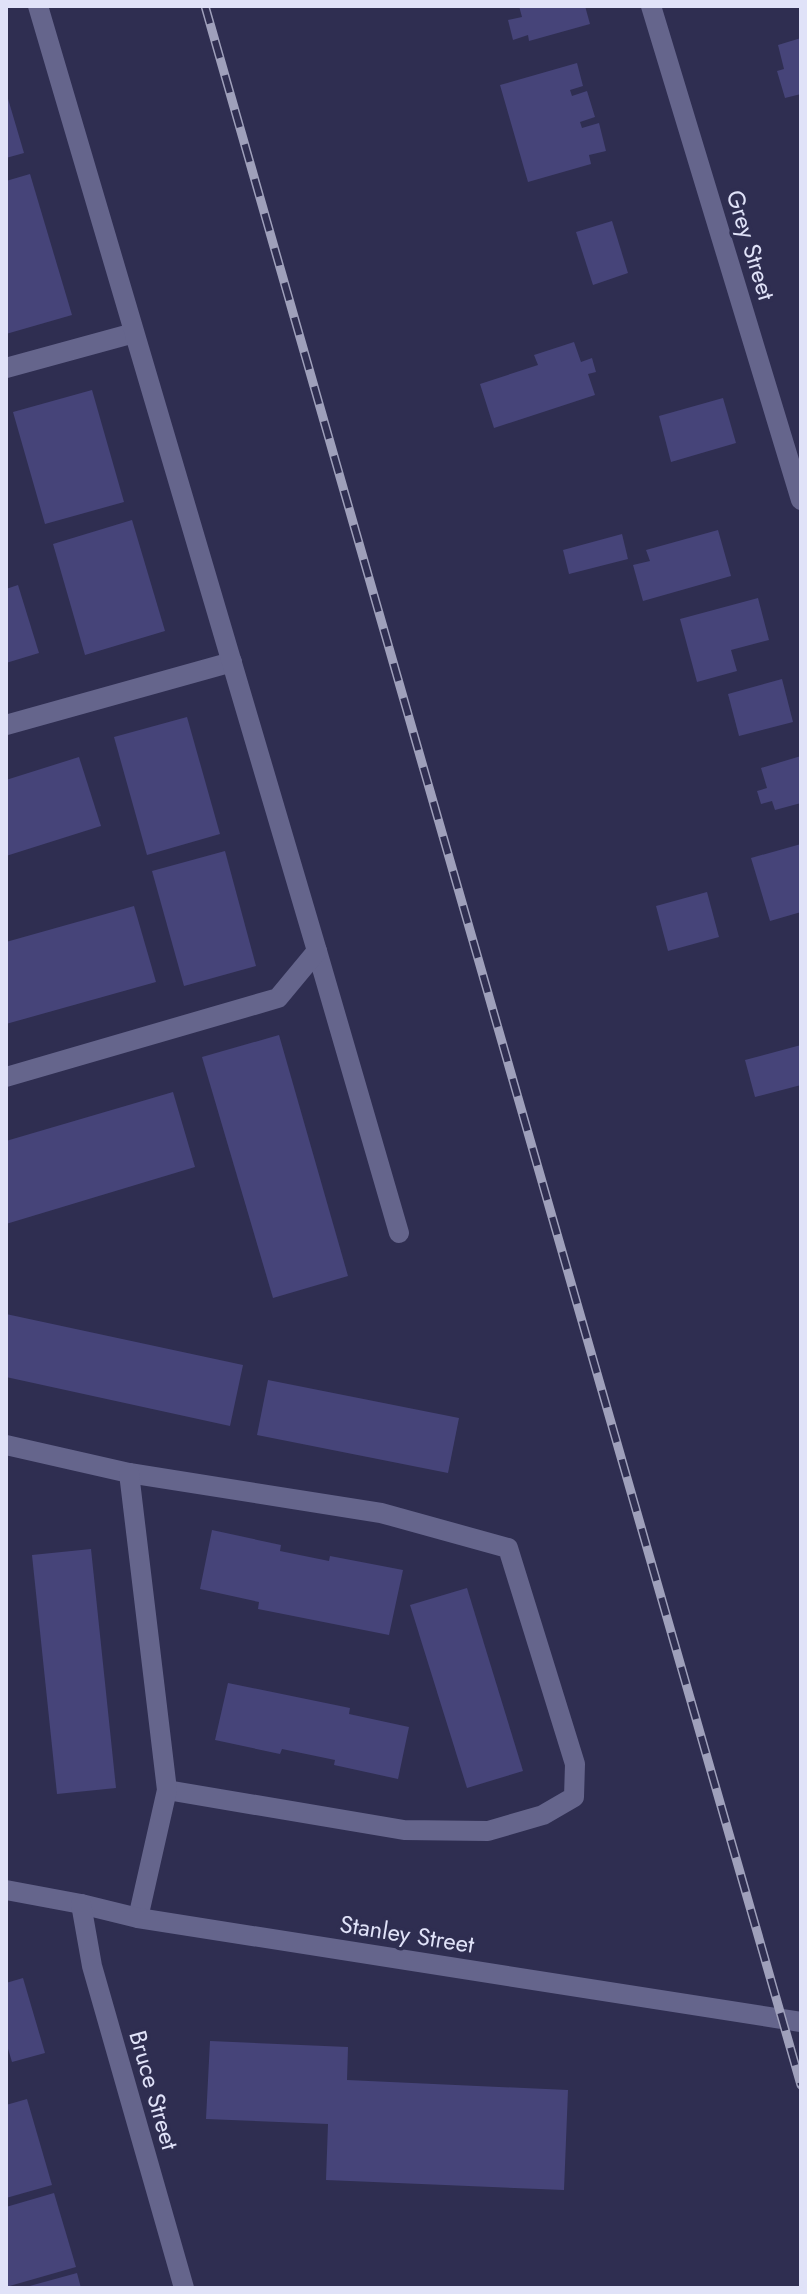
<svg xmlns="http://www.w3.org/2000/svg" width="807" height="2294" font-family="Jost,sans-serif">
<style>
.building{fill:#464479}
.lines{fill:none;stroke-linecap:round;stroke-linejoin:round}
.minor{stroke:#65658c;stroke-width:20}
.rail-casing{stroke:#9fa0bb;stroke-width:9}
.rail{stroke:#2f2e51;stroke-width:6;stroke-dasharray:18;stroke-linecap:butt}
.labels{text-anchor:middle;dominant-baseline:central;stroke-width:7;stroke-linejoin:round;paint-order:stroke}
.street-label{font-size:24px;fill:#e0e2f8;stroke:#2f2e51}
</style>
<rect width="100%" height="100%" fill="#2f2e51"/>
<!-- building -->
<g class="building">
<polygon points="519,6 585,6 590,24 529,41 528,35 513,40 508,20 522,17"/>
<polygon points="801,38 801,94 785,98 777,71 784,69 778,45"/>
<polygon points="577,63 583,86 570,90 572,96 587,91 595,117 580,122 582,128 599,123 606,151 589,155 591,164 528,182 500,85"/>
<polygon points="6,92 24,153 6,158"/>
<polygon points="30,174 72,315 6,334 6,181"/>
<polygon points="612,221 628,273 593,285 576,232"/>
<polygon points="574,342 581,362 592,358 596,372 588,374 595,395 494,428 480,384 538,365 534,355"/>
<polygon points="92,390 124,502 45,524 13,412"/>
<polygon points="723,398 736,443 671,462 659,416"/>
<polygon points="132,520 165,631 85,655 53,544"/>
<polygon points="718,530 731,576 643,601 633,565 650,561 646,550"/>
<polygon points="622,534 628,559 569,574 563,550"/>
<polygon points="18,585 39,653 6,663 6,589"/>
<polygon points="758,598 769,640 731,650 737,671 697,682 680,619"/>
<polygon points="782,679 793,722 739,736 728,694"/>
<polygon points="187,717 220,834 147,855 114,737"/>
<polygon points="801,756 801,803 775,810 772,801 761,804 757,791 767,788 761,768"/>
<polygon points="79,757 101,826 6,856 6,780"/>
<polygon points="801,844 801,889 799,890 801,912 770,921 751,858"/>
<polygon points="225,851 256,966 184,986 152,871"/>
<polygon points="707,892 719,937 668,951 656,906"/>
<polygon points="134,906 156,982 6,1024 6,942"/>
<polygon points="279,1035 348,1276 273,1298 202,1057"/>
<polygon points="801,1045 801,1085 755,1097 745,1060"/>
<polygon points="173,1092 195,1167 6,1224 6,1141"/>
<polygon points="6,1314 243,1365 230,1426 6,1377"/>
<polygon points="268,1380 459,1418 448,1473 257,1435"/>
<polygon points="212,1530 281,1545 280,1551 329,1561 330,1556 403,1570 389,1635 258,1609 259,1602 200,1589"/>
<polygon points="91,1549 116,1788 57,1794 32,1555"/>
<polygon points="467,1588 523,1771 467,1788 410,1605"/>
<polygon points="228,1683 350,1708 349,1714 409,1727 398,1779 334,1765 335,1760 282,1749 280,1754 215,1740"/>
<polygon points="23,1978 45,2053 12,2062 6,2042 6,1983"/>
<polygon points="210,2041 348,2047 347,2080 568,2090 564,2190 326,2180 328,2124 206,2119"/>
<polygon points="27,2099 52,2185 6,2198 6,2105"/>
<polygon points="54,2193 76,2267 6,2287 6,2207"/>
<polygon points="77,2273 81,2288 27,2288 26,2287"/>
</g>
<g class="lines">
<!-- minor -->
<g class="minor">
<polyline points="651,6 801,500"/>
<polyline points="6,368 134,333"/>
<polyline points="6,725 232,662"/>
<polyline points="317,951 399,1233"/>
<polyline points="6,1077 278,998 317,951 38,6"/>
<polyline points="6,1445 129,1473 381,1513 508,1548 575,1764 574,1797 543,1815 488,1831 404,1830 167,1790"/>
<polyline points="129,1473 167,1790 138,1918"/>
<polyline points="6,1890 81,1904 138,1918 801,2022"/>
<polyline points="81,1904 92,1966 184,2288"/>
</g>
<!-- rail casing -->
<g class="rail-casing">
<polyline id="rail" points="205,6 801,2085"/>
</g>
<!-- rail -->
<use href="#rail" class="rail"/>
</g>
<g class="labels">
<!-- street labels -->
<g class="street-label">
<text transform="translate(751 245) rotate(73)">Grey Street</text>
<text transform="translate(407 1934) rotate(9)">Stanley Street</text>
<text transform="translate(154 2090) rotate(74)">Bruce Street</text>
</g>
</g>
<!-- border -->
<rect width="807" height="2294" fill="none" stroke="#e0e2f8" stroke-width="16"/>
</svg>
